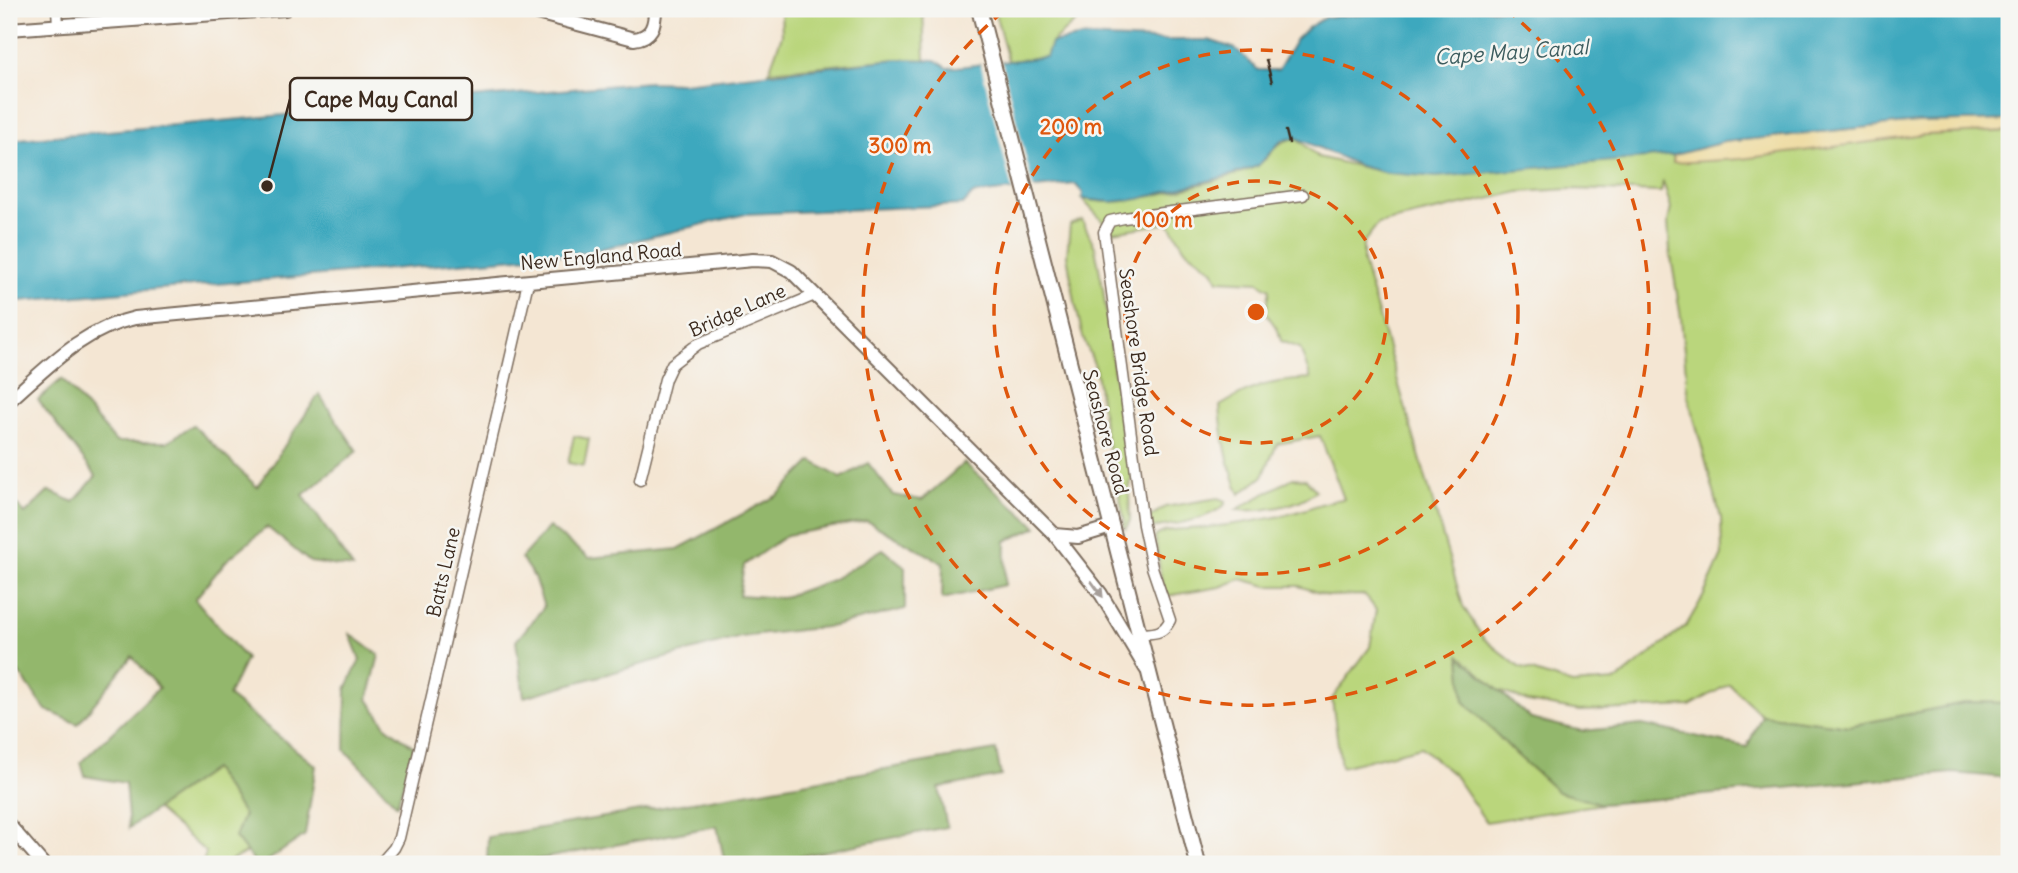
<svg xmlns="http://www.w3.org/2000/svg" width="2018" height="873" font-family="Delius,sans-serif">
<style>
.green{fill:#bad67c;stroke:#7a804d;stroke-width:2;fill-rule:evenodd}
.forest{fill:#93b76c;stroke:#677045;stroke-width:2}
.sand{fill:#eeda9e;stroke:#94825e;stroke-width:2}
.water{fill:#3ea8be;stroke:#3c696e;stroke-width:2}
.pier{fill:#f4e6d3}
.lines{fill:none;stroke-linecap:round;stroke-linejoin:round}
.minor-casing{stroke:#7c6c5d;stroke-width:13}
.tertiary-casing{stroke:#7c6c5d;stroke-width:16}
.secondary-casing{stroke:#7c6c5d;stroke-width:18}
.minor{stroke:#fff;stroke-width:10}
.tertiary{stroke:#fff;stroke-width:12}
.secondary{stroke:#fff;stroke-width:14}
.rail{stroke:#3b2a1e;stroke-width:2.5}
.oneway{fill:#a79f9a}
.ring{fill:none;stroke:#df570d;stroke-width:3.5;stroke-dasharray:12 9}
.labels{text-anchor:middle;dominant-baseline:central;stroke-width:5;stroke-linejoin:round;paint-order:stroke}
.street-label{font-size:19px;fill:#3b2a1e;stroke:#f6f6f2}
.water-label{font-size:21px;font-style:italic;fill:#3c5c5e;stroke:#f6f6f2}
.centre{fill:#df570d;stroke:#f6f6f2;stroke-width:3.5}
.ring-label{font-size:21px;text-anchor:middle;font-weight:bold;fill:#df570d;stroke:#f6f6f2;stroke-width:5;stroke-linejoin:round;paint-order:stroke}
.leader{fill:none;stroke:#3b2a1e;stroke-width:2.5}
.callout-dot{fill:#3b2a1e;stroke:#f6f6f2;stroke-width:2.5}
.callout{fill:#f6f6f2;stroke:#3b2a1e;stroke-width:2.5}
.callout-label{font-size:21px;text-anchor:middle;font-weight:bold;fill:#3b2a1e}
</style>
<rect width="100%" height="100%" fill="#f6f6f2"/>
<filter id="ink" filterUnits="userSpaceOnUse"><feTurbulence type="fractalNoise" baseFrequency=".0143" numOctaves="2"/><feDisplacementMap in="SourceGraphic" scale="14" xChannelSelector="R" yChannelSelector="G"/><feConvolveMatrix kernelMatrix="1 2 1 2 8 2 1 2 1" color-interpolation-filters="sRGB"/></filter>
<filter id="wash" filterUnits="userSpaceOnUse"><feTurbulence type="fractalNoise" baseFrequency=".00686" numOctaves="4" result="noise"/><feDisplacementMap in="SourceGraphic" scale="28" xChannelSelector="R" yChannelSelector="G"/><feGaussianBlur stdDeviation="1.57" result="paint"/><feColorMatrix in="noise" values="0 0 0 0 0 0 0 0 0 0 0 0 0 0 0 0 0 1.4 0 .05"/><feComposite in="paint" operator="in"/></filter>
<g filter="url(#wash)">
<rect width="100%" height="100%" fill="#f4e6d3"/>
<!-- green -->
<g class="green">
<polygon points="781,9 923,9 925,60 897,59 769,71 782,35"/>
<polygon points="994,9 1090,9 1051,43 1046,57 1008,61"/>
<path d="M2009 131V703L1969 702 1849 726 1762 715 1729 684 1690 706 1580 711 1528 702 1498 690 1460 656 1464 701 1516 754 1558 791 1602 804 1486 822 1454 775 1421 747 1341 767 1332 699 1370 647 1376 610 1365 595 1328 596 1299 586H1267L1241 579 1220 587 1166 596 1161 578 1155 537C1166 527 1186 530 1201 528 1233 525 1267 520 1297 512 1314 507 1327 500 1344 499L1320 436 1277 444 1263 476 1240 494C1227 465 1222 438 1220 406 1254 385 1271 381 1311 379L1300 348 1281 341 1278 330 1266 313 1270 289 1258 282 1218 280 1213 270 1185 249 1169 223 1113 232 1082 199C1091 200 1101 202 1110 202 1130 203 1244 176 1258 165 1276 153 1271 142 1297 138L1318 157 1387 173 1590 162 1674 155 1673 162 1924 135ZM1663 181 1671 208 1668 222 1670 251 1681 318 1688 396 1721 518 1722 555 1703 597 1686 626 1616 681 1572 684 1519 667 1483 638 1463 606 1363 262V243L1378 224 1519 192 1570 189 1661 192Z"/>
<polygon points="1082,220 1095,247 1103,289 1122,433 1132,477 1129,490 1130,520 1126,529 1123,525 1125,522 1105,432 1095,366 1083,337 1075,302 1067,255 1070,225"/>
<polygon points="574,436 589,439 584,466 568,463"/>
<path d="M1293 478 1306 479 1316 491C1297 507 1261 512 1236 510Z"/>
<path d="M1218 498 1226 501V504C1206 521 1176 524 1150 528L1147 519 1165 507Z"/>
<polygon points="213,769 244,815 235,837 247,852 225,864 203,864 206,852 156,809"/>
</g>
<!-- forest -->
<g class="forest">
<polygon points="62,379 116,442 167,442 193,425 257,487 319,394 357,451 303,495 353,568 310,562 267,527 226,561 195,599 246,659 228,696 316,766 305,835 263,864 256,864 235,837 244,815 213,769 129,828 125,783 85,776 81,762 159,688 132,656 78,724 46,710 9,659 9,496 25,514 49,491 74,502 96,476 38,400"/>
<polygon points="812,461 841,478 868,463 893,495 922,500 964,463 1037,527 1006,541 1005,585 942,599 943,563 867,521 787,535 744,565 739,595 781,598 832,580 883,549 905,567 905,609 834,626 741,637 524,697 516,641 544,607 534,577 521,558 549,527 589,558 678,549 778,495"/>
<polygon points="350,634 379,655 368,699 387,727 414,747 397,805 345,750 346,689 360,660"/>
<polygon points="1460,656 1531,719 1583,731 1642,725 1747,747 1762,715 1849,726 1969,702 2009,703 2009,778 1953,773 1602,804 1558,792 1516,754 1464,701"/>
<polygon points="996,750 1001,776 939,788 947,827 761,864 725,864 717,826 513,864 487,864 488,837"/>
</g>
<!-- sand -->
<polygon class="sand" points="2009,120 2009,131 1924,135 1741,159 1673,163 1674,155 1724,142 1917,122"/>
<!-- water -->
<polygon class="water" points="1440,9 2009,9 2009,120 1917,122 1724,142 1674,155 1657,157 1437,177 1387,173 1360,166 1297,138 1282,140 1258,166 1231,175 1139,199 1111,202 1082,199 1083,193 1075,184 973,194 963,205 746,214 588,252 9,302 9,140 649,82 683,83 897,59 935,60 948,68 1046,57 1051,43 1083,37 1154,40 1209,40 1236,49 1258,70 1278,70 1296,39 1309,27 1326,17"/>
<!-- pier -->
<polygon class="pier" points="1001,59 1034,191 1013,193 980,61"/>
</g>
<g filter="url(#ink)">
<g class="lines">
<!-- minor casing -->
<g class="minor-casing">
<g id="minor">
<polyline points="57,9 58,25"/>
<polyline points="640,480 665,379 672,364 698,344 815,295"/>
<path d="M1140 634C1155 633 1163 634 1170 620L1152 567 1143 525 1104 232 1110 221 1124 218 1303 195"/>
<polyline points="380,864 394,848 399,838 528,282"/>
</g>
</g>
<!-- tertiary casing -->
<g class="tertiary-casing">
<g id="tertiary">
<path d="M522 9 634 39C652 37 655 25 655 9"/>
<polyline points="9,29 285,9"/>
<path d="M9 401C49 366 81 330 135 318L753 260 772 261 791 271 1055 535 1101 594 1146 669"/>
<polyline points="1055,535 1078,537 1111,527"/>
<polyline points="9,825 43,864"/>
</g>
</g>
<!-- secondary casing -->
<g class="secondary-casing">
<polyline id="secondary" points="979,9 1198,864"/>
</g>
<!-- minor -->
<use href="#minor" class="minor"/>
<!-- tertiary -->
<use href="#tertiary" class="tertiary"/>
<!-- secondary -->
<use href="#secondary" class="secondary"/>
<!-- rail -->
<g class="rail">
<polyline points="1266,60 1272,82"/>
<polyline points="1286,131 1289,143"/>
</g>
</g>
<!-- one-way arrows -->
<defs><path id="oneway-solid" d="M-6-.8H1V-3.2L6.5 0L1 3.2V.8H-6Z" transform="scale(1.75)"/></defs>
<use class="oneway" href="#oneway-solid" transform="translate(1097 589) rotate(54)"/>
</g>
<!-- distance rings -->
<g class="ring">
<circle cx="1256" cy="312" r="131"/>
<circle cx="1256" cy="312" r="262"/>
<path d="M1506 9A393 393 0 1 1 1006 9"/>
</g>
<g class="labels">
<!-- street labels -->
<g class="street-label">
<text transform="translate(601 256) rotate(-5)">New England Road</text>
<text transform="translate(737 310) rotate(-24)">Bridge Lane</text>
<text transform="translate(1139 362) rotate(82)">Seashore Bridge Road</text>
<text transform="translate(1106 432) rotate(75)">Seashore Road</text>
<text transform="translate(443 572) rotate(-77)">Batts Lane</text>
</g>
<!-- water labels -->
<g class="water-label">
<text transform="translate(1511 52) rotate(-4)">Cape May Canal</text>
</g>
</g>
<circle cx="1256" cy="312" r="10" class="centre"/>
<g class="ring-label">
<text x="1071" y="134">200 m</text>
<text x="900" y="153">300 m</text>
<text x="1163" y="227">100 m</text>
</g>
<!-- callouts -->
<path class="leader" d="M267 186L290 99"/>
<circle class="callout-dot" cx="267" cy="186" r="7"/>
<rect class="callout" x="290" y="78" width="182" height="42" rx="7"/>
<g class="callout-label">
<text x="381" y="107">Cape May Canal</text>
</g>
<!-- margin -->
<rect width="2018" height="873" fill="none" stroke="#f6f6f2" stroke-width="35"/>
</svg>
